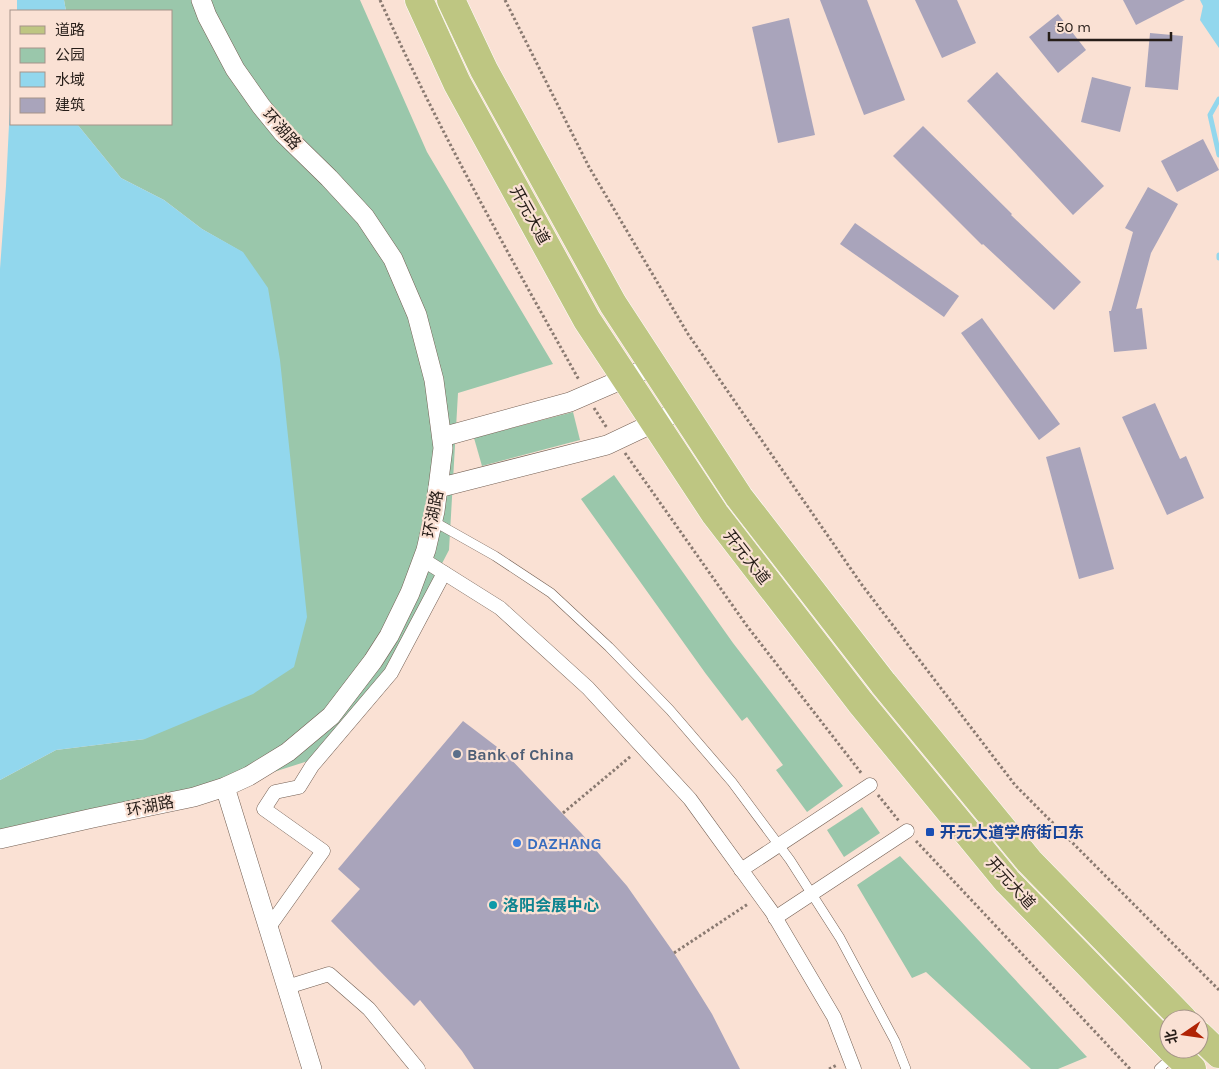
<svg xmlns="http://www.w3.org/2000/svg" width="1219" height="1069" font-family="Karla,'Noto Sans SC',sans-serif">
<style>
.green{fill:#9ac7ab}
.water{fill:#92d7ed}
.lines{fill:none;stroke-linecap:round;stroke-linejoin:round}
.stream{stroke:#92d7ed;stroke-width:5}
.building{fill:#a9a4bb}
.service-casing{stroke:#735f53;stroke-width:10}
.pedestrian-casing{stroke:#735f53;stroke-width:15}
.minor-casing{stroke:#735f53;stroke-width:20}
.primary-casing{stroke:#fff;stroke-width:29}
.path{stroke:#8a7a71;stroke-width:3;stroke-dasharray:2.5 2.5;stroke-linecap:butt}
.service{stroke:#fff;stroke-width:9}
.pedestrian{stroke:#fff;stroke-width:14}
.minor{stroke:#fff;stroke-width:19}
.primary{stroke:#bec682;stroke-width:28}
.service-dot{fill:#5c6f8a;stroke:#fae1d4;stroke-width:2}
.transit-dot{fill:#1a4fb4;stroke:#fae1d4;stroke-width:2}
.shop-dot{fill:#3f7fe0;stroke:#fae1d4;stroke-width:2}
.culture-dot{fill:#0f9aa8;stroke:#fae1d4;stroke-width:2}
.labels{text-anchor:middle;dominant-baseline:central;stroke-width:4.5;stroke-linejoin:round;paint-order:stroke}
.street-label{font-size:16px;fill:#261d18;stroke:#fae1d4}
.service-label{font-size:16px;font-weight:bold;fill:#4e5e75;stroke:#fae1d4;text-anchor:start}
.transit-label{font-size:16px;font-weight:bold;fill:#164399;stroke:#fae1d4;text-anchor:start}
.shop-label{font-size:16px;font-weight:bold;fill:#366cbe;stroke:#fae1d4;text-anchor:start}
.culture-label{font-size:16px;font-weight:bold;fill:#0d838f;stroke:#fae1d4;text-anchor:start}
</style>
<rect width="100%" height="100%" fill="#fae1d4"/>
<!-- green -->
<g class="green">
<polygon points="64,0 360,0 427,152 553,364 458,393 449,550 386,671 308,761 227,787 0,846 0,780 56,750 145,739 242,252 202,229 164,200 121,178 77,124 171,124 171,11 66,11"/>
<polygon points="573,412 580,440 482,466 474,438"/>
<polygon points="614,475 733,643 843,786 807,812 776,770 783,765 747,717 742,721 706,674 581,499"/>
<polygon points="862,807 880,833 844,857 827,830"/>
<polygon points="900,856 1087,1057 1058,1069 1031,1069 926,972 912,978 857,885"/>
</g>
<!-- water -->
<g class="water">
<polygon points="17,0 64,0 66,11 17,11"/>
<polygon points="1200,0 1219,0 1219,48 1200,20 1203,6"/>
<polygon points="11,84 11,124 77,124 121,178 164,200 202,229 243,252 268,288 280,360 307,617 294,667 253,694 145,739 56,750 0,780 0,269 6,186"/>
</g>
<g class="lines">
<!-- stream -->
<g class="stream">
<polyline points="1219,99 1210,115 1219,155"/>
<polyline points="1219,255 1219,258"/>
</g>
</g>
<!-- building -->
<g class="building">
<polygon points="820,0 867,0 905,100 864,115"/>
<polygon points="915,0 957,0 976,43 942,58"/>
<polygon points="1123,0 1185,0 1136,25"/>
<polygon points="1058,14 1086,50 1058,73 1029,37"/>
<polygon points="789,18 815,135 778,143 752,27"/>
<polygon points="1150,33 1183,36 1178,90 1145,87"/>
<polygon points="997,72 1104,186 1073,215 967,101"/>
<polygon points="1092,77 1131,87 1120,132 1081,122"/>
<polygon points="923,126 1012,214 1011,215 1081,282 1054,310 983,244 982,245 893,156"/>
<polygon points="1203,139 1219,170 1177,192 1161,161"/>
<polygon points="1148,187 1178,204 1151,253 1136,309 1142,308 1147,349 1114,352 1109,311 1111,311 1133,232 1125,228"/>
<polygon points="855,223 959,296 944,317 840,244"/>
<polygon points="982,318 1060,424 1039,440 961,333"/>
<polygon points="1155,403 1180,459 1186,456 1204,498 1167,515 1122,417"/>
<polygon points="1080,447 1114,569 1079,579 1046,457"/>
<polygon points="463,721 505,753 581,833 627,886 674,953 712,1014 740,1069 474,1069 462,1051 420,1000 414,1006 331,921 360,889 338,869"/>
</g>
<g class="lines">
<!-- service casing -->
<g class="service-casing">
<g id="service">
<polyline points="433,521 495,556 551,593 609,647 670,710 732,782 790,860 840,938 895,1041 906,1069"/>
<polyline points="1159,1069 1173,1056"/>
</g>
</g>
<!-- pedestrian casing -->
<g class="pedestrian-casing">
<g id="pedestrian">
<polyline points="422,559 500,608 588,688 690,799 772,912 834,1017 854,1069"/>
<polyline points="741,870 870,785"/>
<polyline points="775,918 907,831"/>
<polyline points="269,927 323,851 264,809 275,792 299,787 312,766 391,673 444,573"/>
<polyline points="287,987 329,974 369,1009 418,1069"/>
</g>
</g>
<!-- minor casing -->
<g class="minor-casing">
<g id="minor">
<polyline points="442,437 570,402 653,366"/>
<polyline points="438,488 607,445 681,410"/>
<polyline points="225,787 312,1069"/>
<polyline points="0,839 93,818 194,797 225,787 249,776 288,752 331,716 373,661 389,636 410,593 426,550 435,511 443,448 434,380 417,315 393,259 365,217 329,178 283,133 261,106 235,69 207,16 201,0"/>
</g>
</g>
<!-- primary casing -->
<g class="primary-casing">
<g id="primary">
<polyline points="419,0 457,83 587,320 715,514 860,702 1007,881 1169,1047"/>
<polyline points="451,0 484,70 613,304 739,497 883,683 1029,861 1183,1019"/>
<polyline points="1199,1035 1219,1054"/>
<polyline points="1171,1049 1192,1069"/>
</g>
</g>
<!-- path -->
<g class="path">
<path d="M380 0C439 131 509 255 579 380"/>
<polyline points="505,0 589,167 688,334 862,585 1015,785 1219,990"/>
<polyline points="594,408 607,428"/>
<polyline points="625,453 747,626 862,774"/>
<polyline points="878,795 899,821"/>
<polyline points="563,813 631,756"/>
<polyline points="916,841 1130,1069"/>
<polyline points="674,953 748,904"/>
<polyline points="829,1069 837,1065"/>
</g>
<!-- service -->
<use href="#service" class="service"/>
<!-- pedestrian -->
<use href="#pedestrian" class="pedestrian"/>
<!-- minor -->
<use href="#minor" class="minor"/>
<!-- primary -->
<use href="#primary" class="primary"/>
</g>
<!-- markers -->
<circle class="service-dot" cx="457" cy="754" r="5"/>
<rect class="transit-dot" x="925" y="827" width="10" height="10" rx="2.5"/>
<circle class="shop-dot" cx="517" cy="843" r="5"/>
<circle class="culture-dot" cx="493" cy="905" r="5"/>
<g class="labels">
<!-- street labels -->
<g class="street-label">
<text transform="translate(282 129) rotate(48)">环湖路</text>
<text transform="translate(530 215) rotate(61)">开元大道</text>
<text transform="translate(433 514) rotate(-79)">环湖路</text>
<text transform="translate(747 557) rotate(52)">开元大道</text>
<text transform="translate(150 806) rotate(-11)">环湖路</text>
<text transform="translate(1011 883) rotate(48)">开元大道</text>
</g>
<!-- service labels -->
<g class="service-label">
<text x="467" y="754">Bank of China</text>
</g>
<!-- transit labels -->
<g class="transit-label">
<text x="940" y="832">开元大道学府街口东</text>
</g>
<!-- shop labels -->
<g class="shop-label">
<text x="527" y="843">DAZHANG</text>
</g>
<!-- culture labels -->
<g class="culture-label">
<text x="503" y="905">洛阳会展中心</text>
</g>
</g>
<!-- legend -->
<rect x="10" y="10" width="162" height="115" fill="#fae1d4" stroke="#a59389"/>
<rect x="20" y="26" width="25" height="8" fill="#bec682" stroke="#a59389"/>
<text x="55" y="35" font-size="15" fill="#261d18">道路</text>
<rect x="20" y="48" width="25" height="15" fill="#9ac7ab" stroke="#a59389"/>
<text x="55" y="60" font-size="15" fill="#261d18">公园</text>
<rect x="20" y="72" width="25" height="15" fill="#92d7ed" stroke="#a59389"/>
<text x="55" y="85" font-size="15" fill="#261d18">水域</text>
<rect x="20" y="98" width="25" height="15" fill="#a9a4bb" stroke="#a59389"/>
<text x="55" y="110" font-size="15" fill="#261d18">建筑</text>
<!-- north arrow -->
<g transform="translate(1184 1034) rotate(257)"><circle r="24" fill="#fae1d4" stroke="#a59389"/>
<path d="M0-4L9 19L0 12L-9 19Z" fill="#b02304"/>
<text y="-8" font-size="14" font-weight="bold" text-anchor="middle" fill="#261d18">北</text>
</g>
<!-- scale -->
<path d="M1049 32v8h122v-8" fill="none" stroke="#261d18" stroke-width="2.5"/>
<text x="1056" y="32" font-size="15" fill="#261d18" stroke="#fae1d4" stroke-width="4" paint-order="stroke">50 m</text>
</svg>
